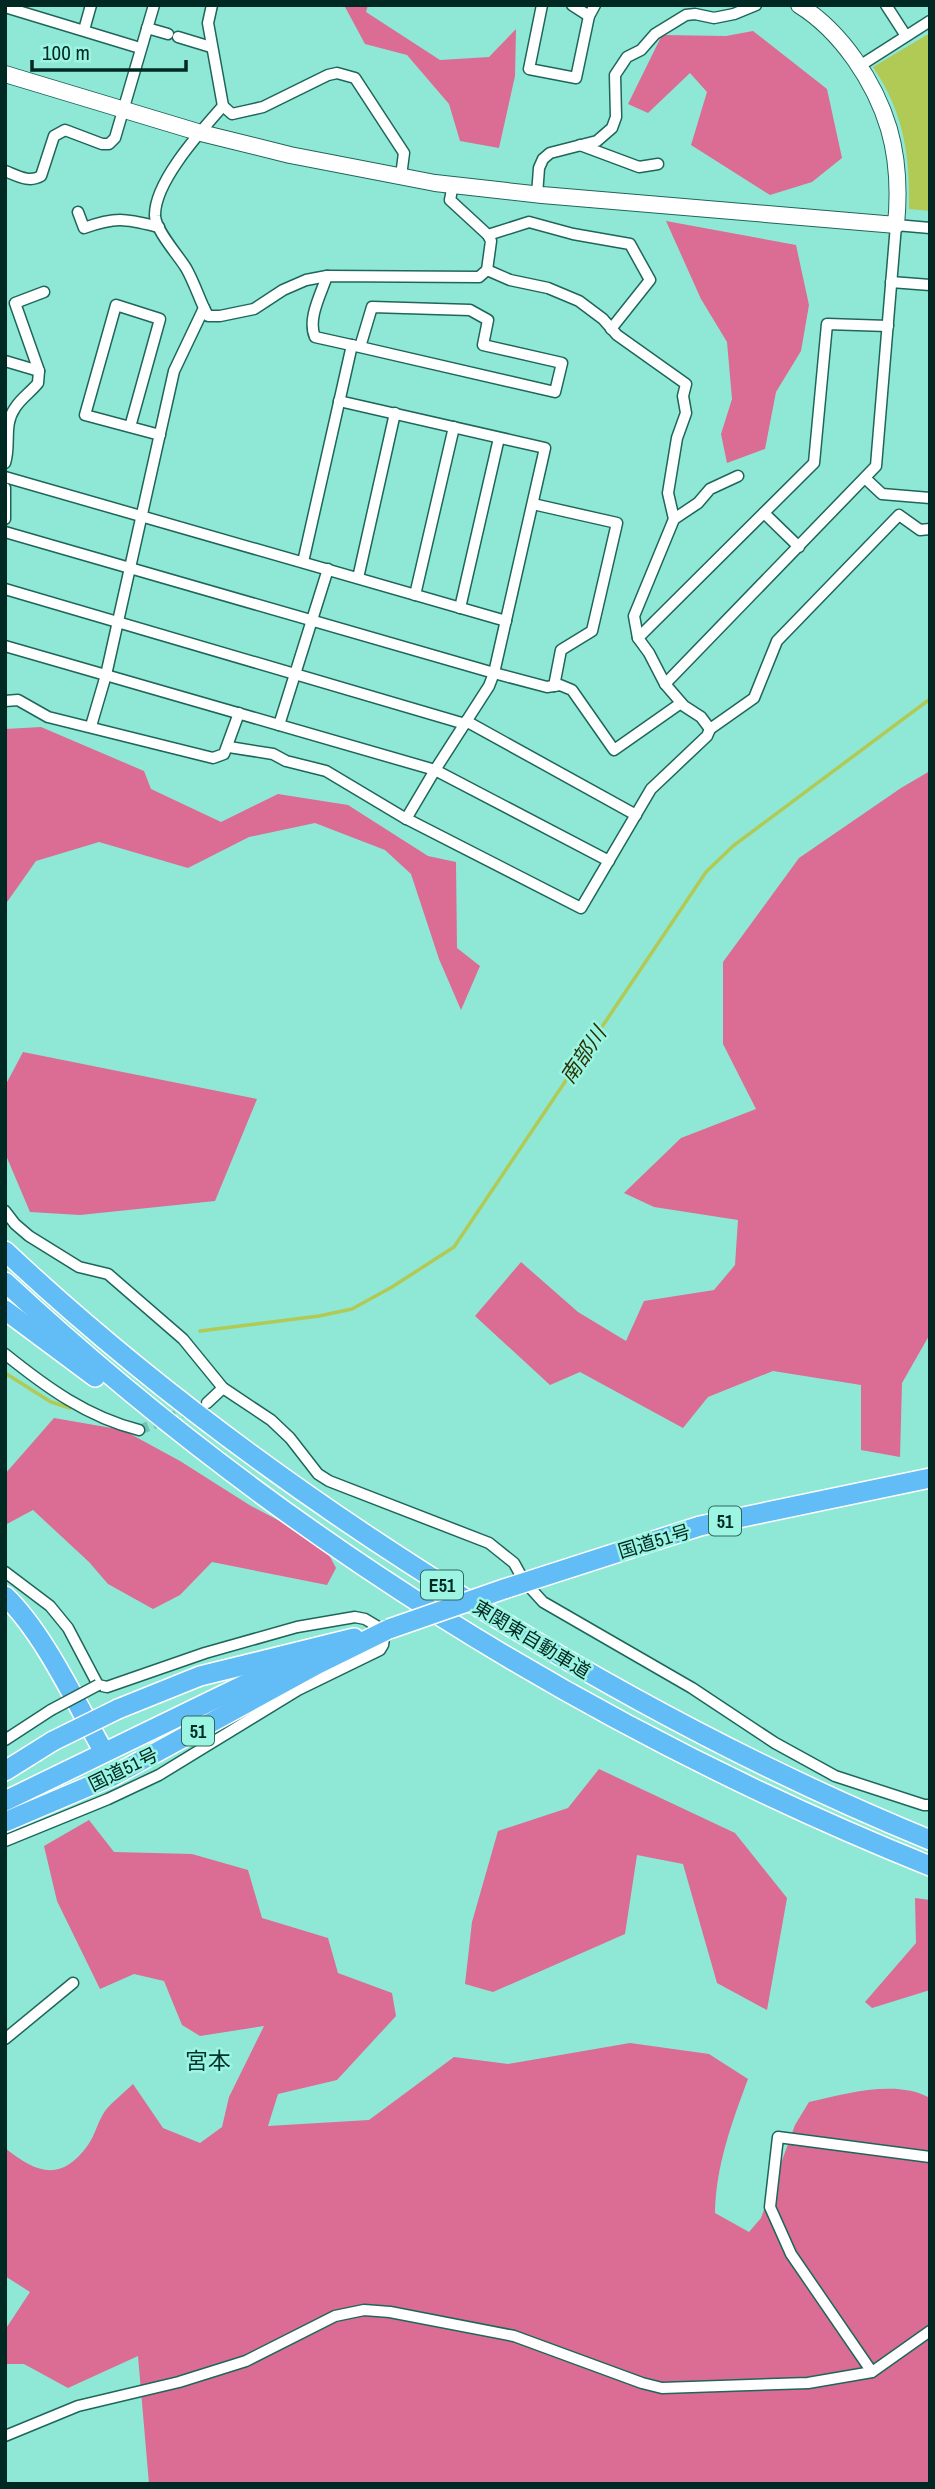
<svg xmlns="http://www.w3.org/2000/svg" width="935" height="2489" font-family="'Archivo Narrow','Noto Sans JP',sans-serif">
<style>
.forest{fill:#db6c93}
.water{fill:#b1c955}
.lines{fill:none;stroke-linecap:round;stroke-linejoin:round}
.stream{stroke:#b1c955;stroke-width:3.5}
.street-tunnel{stroke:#73c2b2;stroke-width:10;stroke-dasharray:10 5;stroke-linecap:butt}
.street-casing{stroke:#1e665a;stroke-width:13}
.secondary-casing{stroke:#1e665a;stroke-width:18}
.highway-casing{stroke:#fff;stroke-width:22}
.street{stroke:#fff;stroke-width:10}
.secondary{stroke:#fff;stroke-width:16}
.highway{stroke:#62bcf6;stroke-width:19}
.street-bridge-casing{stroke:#1e665a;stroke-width:13;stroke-linecap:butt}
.highway-bridge-casing{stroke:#fff;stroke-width:22;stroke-linecap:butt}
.street-bridge{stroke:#fff;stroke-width:10}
.highway-bridge{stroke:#62bcf6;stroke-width:19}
.labels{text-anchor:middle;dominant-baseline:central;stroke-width:5;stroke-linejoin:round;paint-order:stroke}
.shield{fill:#9cf5e3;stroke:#30665d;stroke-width:2}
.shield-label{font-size:18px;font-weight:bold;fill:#012923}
.street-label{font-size:19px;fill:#012923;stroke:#9cf5e3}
.water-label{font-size:21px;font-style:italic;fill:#2a3301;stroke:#9cf5e3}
.quarter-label{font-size:23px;fill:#00342c;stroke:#9cf5e3}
</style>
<rect width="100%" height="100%" fill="#8fe8d6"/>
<!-- forest -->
<g class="forest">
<polygon points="368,5 366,12 440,60 489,57 516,29 515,76 499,148 460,141 449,104 407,55 365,44 344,5"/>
<polygon points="753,31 827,89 842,158 812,182 770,195 691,145 707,92 690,73 648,113 628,104 662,35 726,36"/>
<polygon points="666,221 796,245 809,305 801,351 776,392 765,449 727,463 721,434 732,399 727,342 701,299"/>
<polygon points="41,727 144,771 151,789 221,822 278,794 348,805 428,856 456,862 457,948 480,966 461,1010 439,959 411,874 385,850 315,823 249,837 188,868 99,842 36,861 5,905 5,729"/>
<polygon points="930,771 930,1334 902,1383 900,1457 861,1450 861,1385 773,1371 708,1397 683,1428 580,1372 550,1385 475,1316 521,1262 578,1312 626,1341 644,1301 714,1290 735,1265 738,1220 654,1207 624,1193 681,1138 756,1109 723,1044 723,962 799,858 901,788"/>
<polygon points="23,1052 257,1099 215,1201 80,1215 30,1212 5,1153 5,1086"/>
<polygon points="54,1418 123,1430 180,1461 251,1506 301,1532 327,1551 336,1568 327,1585 212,1562 180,1595 153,1609 108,1584 89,1562 33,1510 5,1525 5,1474"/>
<polygon points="599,1769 735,1833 787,1898 767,2010 717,1983 683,1864 637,1855 625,1934 493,1992 465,1984 472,1922 498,1831 568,1808"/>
<path d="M89 1820 114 1852 192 1854 248 1870 262 1918 328 1938 338 1973 392 1993 396 2016 337 2080 278 2094 268 2126 369 2120 454 2057 508 2064 630 2043 709 2054 748 2079C732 2122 716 2165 715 2213L749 2232 761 2218 795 2125 809 2102C845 2094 896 2079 930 2098V2484H149L138 2356 68 2388 24 2364H5V2330L30 2292 5 2276V2148C36 2173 61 2183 88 2145 95 2135 98 2121 105 2111 113 2101 124 2093 133 2084L163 2128 200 2143 222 2127 229 2097 264 2026 200 2036 182 2025 164 1981 134 1974 100 1989 57 1901 44 1846Z"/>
<polygon points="915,1898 930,1900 930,1990 872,2008 865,2002 916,1943"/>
</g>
<!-- water -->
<path class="water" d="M930 33V211L909 209C910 155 904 113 873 67Z"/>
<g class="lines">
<!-- stream -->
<g class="stream">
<polyline points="200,1331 319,1316 352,1309 392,1287 454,1247 706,872 733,846 930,699"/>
<polyline points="5,1373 51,1402 70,1408"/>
</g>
<!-- street-tunnel -->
<polyline class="street-tunnel" points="139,1430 192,1409"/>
<!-- street casing -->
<g class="street-casing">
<g id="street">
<polyline points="542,5 529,69 576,78 589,16 595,5"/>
<polyline points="572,5 589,16"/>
<polyline points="886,5 906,36"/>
<polyline points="5,7 140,48"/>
<polyline points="147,28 168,34"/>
<polyline points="84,30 91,5"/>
<polyline points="178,37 211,47"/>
<polyline points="858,67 930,21"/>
<polyline points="223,106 232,114 263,107 328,75 337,73 355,78 404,153 401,176"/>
<polyline points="580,145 639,167 658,164"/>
<path d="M5 171C18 176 29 183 41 176L54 136 65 130 102 144H109L115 138 154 5"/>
<polyline points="453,184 450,200 488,235 529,222 573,234 630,244 650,280 611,329"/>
<polyline points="537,195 539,168 543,159 550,153 597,141 612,128 616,117 615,75 627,57 641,50 655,34 686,15 695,14 714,18 734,14 756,5"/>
<path d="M78 212 84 228C117 216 126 219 159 227"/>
<polyline points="487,270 510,280 548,288 579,301 603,319 617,335 686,384 683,396 686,413 677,438 668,493 674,519"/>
<path d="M327 276C321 294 307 319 315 337L360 347 555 392 562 363 483 345 488 320 470 310 372 307 360 347"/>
<polyline points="891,282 930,285"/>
<polyline points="204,308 208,316 220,316 254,309 283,290 306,280 327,276 479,277 487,270 491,241 488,235"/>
<polyline points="5,361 39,371"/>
<polyline points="130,427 160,319 116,305 85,415 160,435"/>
<path d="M5 463C11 445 3 425 15 408 21 398 31 392 38 383L39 371 15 303 44 292"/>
<polyline points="738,476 710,489 698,503 674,519 634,616 638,638 649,653 665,684 684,706 701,717 710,729 754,698 777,641 899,515 920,530 930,529"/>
<polyline points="5,477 506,621"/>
<polyline points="866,479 882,494 930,498"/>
<polyline points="5,488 5,519"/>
<polyline points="533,504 617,523 592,631 561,650 554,686"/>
<polyline points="764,513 799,547"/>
<polyline points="5,532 494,673 547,687 560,685 572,690 614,750 681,703"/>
<polyline points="303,562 352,345"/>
<polyline points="358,578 395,413"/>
<polyline points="5,589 465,724"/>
<polyline points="415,595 454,427"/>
<polyline points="460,608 499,438"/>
<polyline points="638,638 814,463 827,324 888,326"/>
<polyline points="5,646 435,770 489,686 494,673 545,448 339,401"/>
<polyline points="665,684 876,466 896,225 930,228"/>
<polyline points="5,701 18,700 48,717 213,758 224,754 239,713"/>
<polyline points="466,721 636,815"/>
<polyline points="279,725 328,569"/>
<path d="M91 726 106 675 174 371 204 308C198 295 193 280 186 268 178 255 156 231 155 216 154 182 201 131 223 106L208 23 212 5"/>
<polyline points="229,747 273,754 286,761 326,771 403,817 581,908 651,789 707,736 710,729"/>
<polyline points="406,819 435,770 609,861"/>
<polyline points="5,1211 15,1224 29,1236 79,1267 108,1274 183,1339 223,1388 271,1420 290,1438 318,1474 329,1481 489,1543 514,1563 524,1581 543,1602 692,1688 775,1743 835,1776 924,1805 930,1805"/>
<path d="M5 1354C46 1387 87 1417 139 1430"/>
<polyline points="207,1403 223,1388"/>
<polyline points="5,1572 50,1606 68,1628 98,1685 107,1687 205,1653 297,1627 355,1617 365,1619 385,1631 383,1645 380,1650 298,1690 159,1775 108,1799 5,1841"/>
<polyline points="5,1740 51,1710"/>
<polyline points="5,2039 73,1983"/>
<polyline points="872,2372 791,2254 770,2207 778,2137 930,2157"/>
<polyline points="5,2436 78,2406 179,2382 246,2361 335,2316 364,2310 390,2312 514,2336 642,2383 662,2388 808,2383 872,2372 930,2331"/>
</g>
</g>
<!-- secondary casing -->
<g class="secondary-casing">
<path id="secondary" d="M5 74 201 133 290 155 435 183 542 195 896 225C899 194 898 160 889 129 875 82 841 31 799 5"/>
</g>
<!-- highway casing -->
<g class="highway-casing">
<g id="highway">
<path d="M5 1251C152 1389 315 1507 487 1612 628 1699 776 1777 930 1840"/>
<path d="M5 1282C274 1532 590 1729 930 1866"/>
<polyline points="5,1310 95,1377"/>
<polyline points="504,1589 700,1526 930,1478"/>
<path d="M5 1596C44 1633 77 1705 104 1752"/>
<polyline points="118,1709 200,1676 354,1638"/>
<polyline points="5,1771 53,1741"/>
<polyline points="5,1801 252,1681 304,1651"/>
<polyline points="5,1822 113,1776 318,1664 385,1631"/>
</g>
</g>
<!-- street -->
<use href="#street" class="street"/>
<!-- secondary -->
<use href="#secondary" class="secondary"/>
<!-- highway -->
<use href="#highway" class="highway"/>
<!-- street-bridge casing -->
<g class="street-bridge-casing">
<polyline id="street-bridge" points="51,1710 98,1685"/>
</g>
<!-- highway-bridge casing -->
<g class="highway-bridge-casing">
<g id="highway-bridge">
<polyline points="389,1629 504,1589"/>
<polyline points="53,1741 118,1709"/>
</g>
</g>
<!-- street-bridge -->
<use href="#street-bridge" class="street-bridge"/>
<!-- highway-bridge -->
<use href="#highway-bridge" class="highway-bridge"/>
</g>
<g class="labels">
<!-- shield labels -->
<g class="shield">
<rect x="709" y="1506.5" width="32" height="29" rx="5"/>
<rect x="421" y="1570.5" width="42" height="29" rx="5"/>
<rect x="182" y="1716.5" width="32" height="29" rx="5"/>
</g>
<g class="shield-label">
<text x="725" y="1521">51</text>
<text x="442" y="1585">E51</text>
<text x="198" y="1731">51</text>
</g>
<!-- street labels -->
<g class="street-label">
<text transform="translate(654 1541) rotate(-17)">国道51号</text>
<text transform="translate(532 1639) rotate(31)">東関東自動車道</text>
<text transform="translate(123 1769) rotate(-26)">国道51号</text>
</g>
<!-- water labels -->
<g class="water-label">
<text transform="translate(583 1055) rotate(-56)">南部川</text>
</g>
<!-- quarter labels -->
<g class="quarter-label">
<text x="208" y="2060">宮本</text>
</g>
</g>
<!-- border -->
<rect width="935" height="2489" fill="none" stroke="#012923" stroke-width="14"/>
<!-- scale -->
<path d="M32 60v10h154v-10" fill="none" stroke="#012923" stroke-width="3.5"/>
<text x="42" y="60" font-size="21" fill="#012923" stroke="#9cf5e3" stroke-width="5" paint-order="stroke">100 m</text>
</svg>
